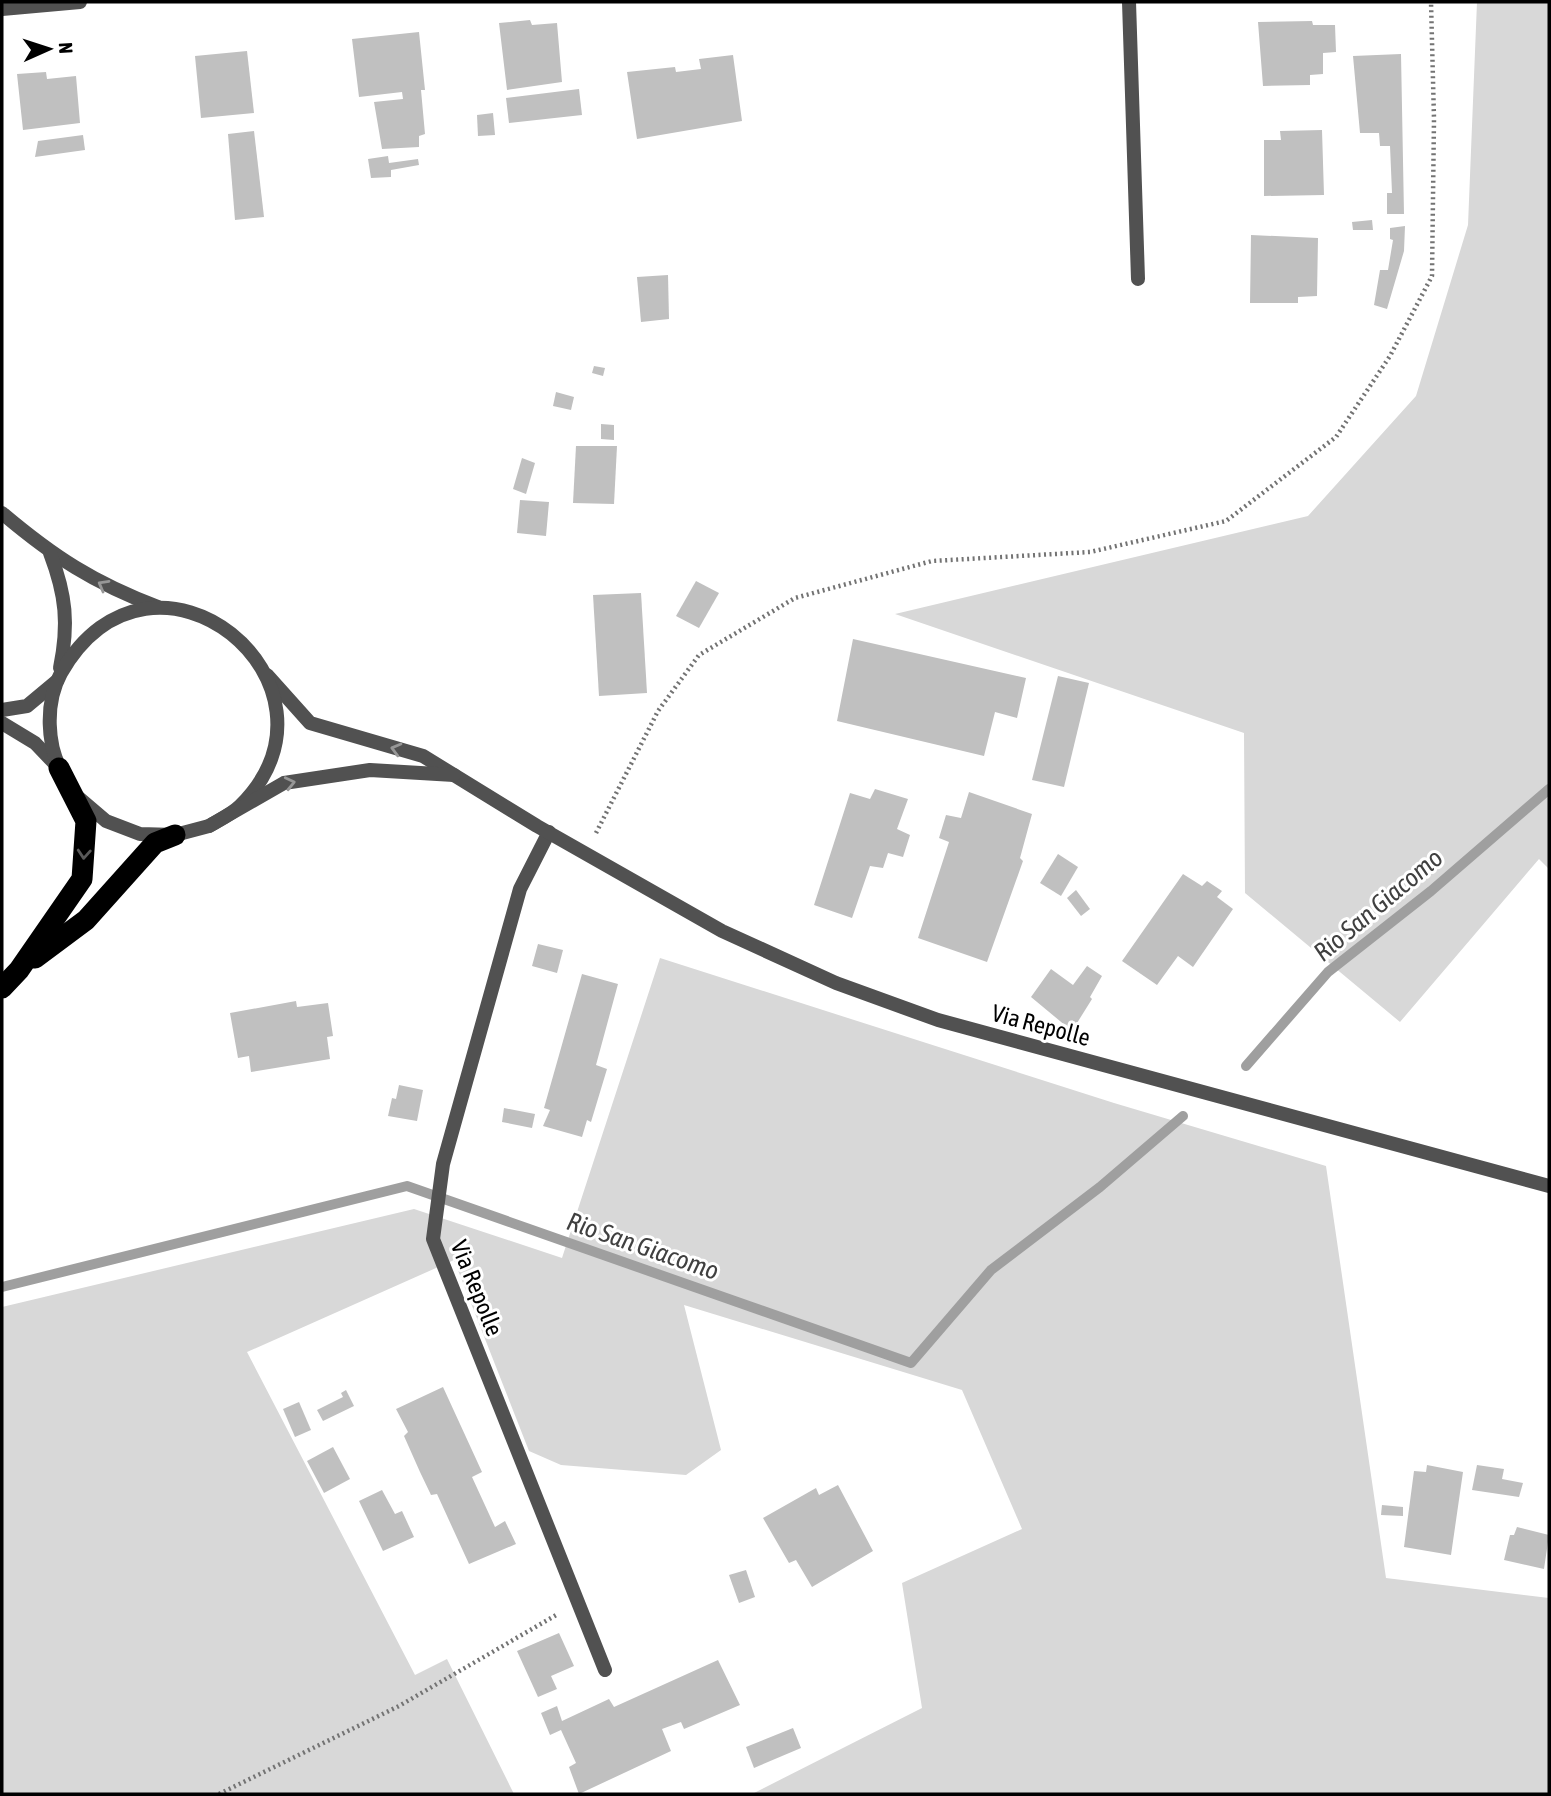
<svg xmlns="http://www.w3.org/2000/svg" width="1551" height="1796" font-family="'Asap Condensed',sans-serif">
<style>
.green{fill:#d8d8d8}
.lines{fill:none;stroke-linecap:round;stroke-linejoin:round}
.stream{stroke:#9f9f9f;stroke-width:10}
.building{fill:#c0c0c0}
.path{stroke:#737373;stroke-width:4.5;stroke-dasharray:2 3.5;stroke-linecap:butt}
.service{stroke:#515151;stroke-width:14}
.minor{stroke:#515151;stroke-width:14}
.tertiary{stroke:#515151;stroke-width:14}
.motorway{stroke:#000;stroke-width:21}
.oneway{stroke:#979797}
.oneway2{stroke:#595959}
.labels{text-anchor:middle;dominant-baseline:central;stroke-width:6;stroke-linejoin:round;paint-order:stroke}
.street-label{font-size:24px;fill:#000;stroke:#fff}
.water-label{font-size:26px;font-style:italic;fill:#404040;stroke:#fff}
</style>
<rect width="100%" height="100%" fill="#fff"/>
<!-- green -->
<g class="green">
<polygon points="1477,2 1549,2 1549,869 1539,859 1400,1022 1245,893 1244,733 895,614 1308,516 1416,396 1468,225"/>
<polygon points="660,958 1114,1103 1326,1166 1386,1578 1549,1598 1549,1794 752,1794 922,1708 902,1583 1022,1529 962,1390 684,1305 721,1450 686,1475 561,1465 529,1451 454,1260 247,1352 415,1675 447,1659 514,1794 2,1794 2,1307 414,1209 562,1258"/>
</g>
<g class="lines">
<!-- stream -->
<g class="stream">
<polyline points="1246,1066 1328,972 1431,891 1549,789"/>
<polyline points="2,1287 407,1186 911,1363 991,1270 1100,1187 1183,1116"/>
</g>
</g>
<!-- building -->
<g class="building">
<polygon points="530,20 532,25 557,23 562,82 507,90 499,23"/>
<polygon points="1312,21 1313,25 1335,25 1336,52 1323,53 1323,74 1310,75 1310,85 1263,86 1258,22"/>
<polygon points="419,32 425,90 421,90 425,134 419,136 419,147 382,149 374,102 403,99 402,92 359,97 352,39"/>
<polygon points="247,51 254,113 201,118 195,56"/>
<polygon points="1401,54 1404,214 1387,214 1387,193 1392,193 1390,146 1380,146 1379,133 1360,133 1353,56"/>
<polygon points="733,55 742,121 637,139 627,72 675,67 676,72 701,69 699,59"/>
<polygon points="46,72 47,79 76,76 80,123 23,130 17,74"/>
<polygon points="579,89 582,115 509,123 506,98"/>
<polygon points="493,113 495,135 478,136 477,115"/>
<polygon points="1322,130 1324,195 1264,196 1264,140 1281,140 1280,131"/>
<polygon points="254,131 264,217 235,220 228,134"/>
<polygon points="83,135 85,150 35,157 38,141"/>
<polygon points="388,156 389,163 418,159 419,165 391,170 391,177 371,178 368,159"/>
<polygon points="1372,220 1373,230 1353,230 1352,222"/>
<polygon points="1405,226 1404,251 1387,309 1374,305 1380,270 1388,270 1393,240 1390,239 1390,228"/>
<polygon points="1251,235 1318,238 1317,296 1298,297 1298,303 1250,303"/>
<polygon points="668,275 669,319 641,322 637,277"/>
<polygon points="594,366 605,368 603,376 592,373"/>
<polygon points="556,392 574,397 571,410 553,406"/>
<polygon points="601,424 614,425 614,440 601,439"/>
<polygon points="576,446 617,446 614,504 573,503"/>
<polygon points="522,458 535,463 526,494 513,489"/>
<polygon points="520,500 549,502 546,536 517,533"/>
<polygon points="696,581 719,593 699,628 676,616"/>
<polygon points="641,593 647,693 599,696 593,595"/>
<polygon points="853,639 1026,678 1017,718 995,712 984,756 837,721"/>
<polygon points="1058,676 1089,683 1064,787 1032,780"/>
<polygon points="875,789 908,799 897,829 910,835 903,857 888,853 883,868 870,866 852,918 814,905 850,793 870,799"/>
<polygon points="969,792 1032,814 1020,858 1023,861 987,962 918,938 949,842 939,838 946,815 961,818"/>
<polygon points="1058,854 1078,867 1061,896 1040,883"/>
<polygon points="1183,874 1202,886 1207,881 1222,891 1217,897 1233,909 1193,967 1178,956 1157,985 1122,961"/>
<polygon points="1076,890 1090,909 1081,916 1067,898"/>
<polygon points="538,944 563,950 557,973 532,966"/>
<polygon points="1087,966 1102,976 1090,997 1092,999 1072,1031 1031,997 1051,969 1073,985"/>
<polygon points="582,974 618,984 596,1065 607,1069 591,1122 587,1120 582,1137 543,1126 550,1110 544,1108"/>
<polygon points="296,1001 297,1007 328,1003 333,1036 327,1037 330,1059 251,1072 249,1056 238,1058 230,1013"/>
<polygon points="399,1085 423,1090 417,1121 388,1116 392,1098 396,1099"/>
<polygon points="504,1108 535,1114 532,1128 502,1122"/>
<polygon points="443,1387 482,1472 472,1477 495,1527 505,1521 516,1544 469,1564 437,1494 431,1495 420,1472 404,1436 408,1432 396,1409"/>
<polygon points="346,1390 354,1406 323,1421 317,1410 343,1397 341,1393"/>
<polygon points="299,1402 311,1430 295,1437 283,1409"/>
<polygon points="333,1447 350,1479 324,1493 307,1461"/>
<polygon points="1427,1465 1463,1472 1451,1555 1404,1547 1414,1471 1426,1472"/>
<polygon points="1477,1465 1504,1469 1502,1479 1523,1483 1519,1497 1472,1490"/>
<polygon points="838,1485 873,1551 812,1587 796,1560 789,1563 763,1518 816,1488 819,1495"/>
<polygon points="382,1490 395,1514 402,1511 414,1537 383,1551 359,1501"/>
<polygon points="1382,1505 1403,1507 1403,1516 1381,1515"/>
<polygon points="1517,1527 1549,1535 1544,1569 1504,1560 1510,1535 1514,1535"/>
<polygon points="746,1570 755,1597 739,1603 729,1575"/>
<polygon points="559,1633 574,1666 551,1676 557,1689 538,1697 517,1651"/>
<polygon points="718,1660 740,1705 684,1729 681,1722 662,1729 671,1751 579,1794 569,1767 576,1763 561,1730 550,1735 541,1713 557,1706 562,1721 609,1699 614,1707"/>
<polygon points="793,1728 801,1748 754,1768 746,1747"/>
</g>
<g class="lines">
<!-- path -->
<g class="path">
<polyline points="596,833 658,711 699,655 795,598 932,561 1090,552 1226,521 1336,437 1390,356 1432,276 1434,119 1431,2"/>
<polyline points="219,1794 399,1706 558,1614"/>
</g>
<!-- service -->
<g class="service">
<polyline points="1129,2 1138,279"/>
<polyline points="2,710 27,706 57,681"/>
<polyline points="2,723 35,743 59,768"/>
</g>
<!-- minor -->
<polyline class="minor" points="549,832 520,889 443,1164 433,1239 605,1670"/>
<!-- tertiary -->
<g class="tertiary">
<polyline points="2,9 80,2"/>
<path d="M2 513C54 557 94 583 158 607"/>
<path d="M50 553C66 595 69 624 60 668"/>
<polyline points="267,675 310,723 423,756 537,826 722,931 836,983 938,1020 1549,1186"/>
<path d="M64 775C46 747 45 702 61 673 154 512 362 685 240 806 232 814 219 820 209 826"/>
<polyline points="79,798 106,821 140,834 175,835 209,826 284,783 370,770 454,775"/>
</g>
<!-- motorway -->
<g class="motorway">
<polyline points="35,958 86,920 155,843 175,835"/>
<polyline points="2,988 19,970 82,879 86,821 59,768"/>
</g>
</g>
<!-- one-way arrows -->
<defs><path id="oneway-chevron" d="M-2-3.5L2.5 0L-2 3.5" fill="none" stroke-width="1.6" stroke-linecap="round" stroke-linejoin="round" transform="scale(1.75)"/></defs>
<g class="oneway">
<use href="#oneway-chevron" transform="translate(103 585) rotate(-151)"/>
<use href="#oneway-chevron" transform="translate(396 749) rotate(-165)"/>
<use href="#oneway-chevron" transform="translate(290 783) rotate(-13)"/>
</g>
<use class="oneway2" href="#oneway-chevron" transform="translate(84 854) rotate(94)"/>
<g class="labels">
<!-- street labels -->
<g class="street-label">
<text transform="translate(1041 1025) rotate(15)">Via Repolle</text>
<text transform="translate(477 1288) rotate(68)">Via Repolle</text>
</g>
<!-- water labels -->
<g class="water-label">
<text transform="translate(1378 905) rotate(-40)">Rio San Giacomo</text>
<text transform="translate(643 1246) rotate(19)">Rio San Giacomo</text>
</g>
</g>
<!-- border -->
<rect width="1551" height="1796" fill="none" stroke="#000000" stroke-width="7"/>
<!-- north arrow -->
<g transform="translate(49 49) rotate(87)" stroke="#ffffff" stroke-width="5" paint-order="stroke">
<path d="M0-5L12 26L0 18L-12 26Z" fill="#000000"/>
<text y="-10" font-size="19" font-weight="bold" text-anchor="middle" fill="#000000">N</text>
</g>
</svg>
